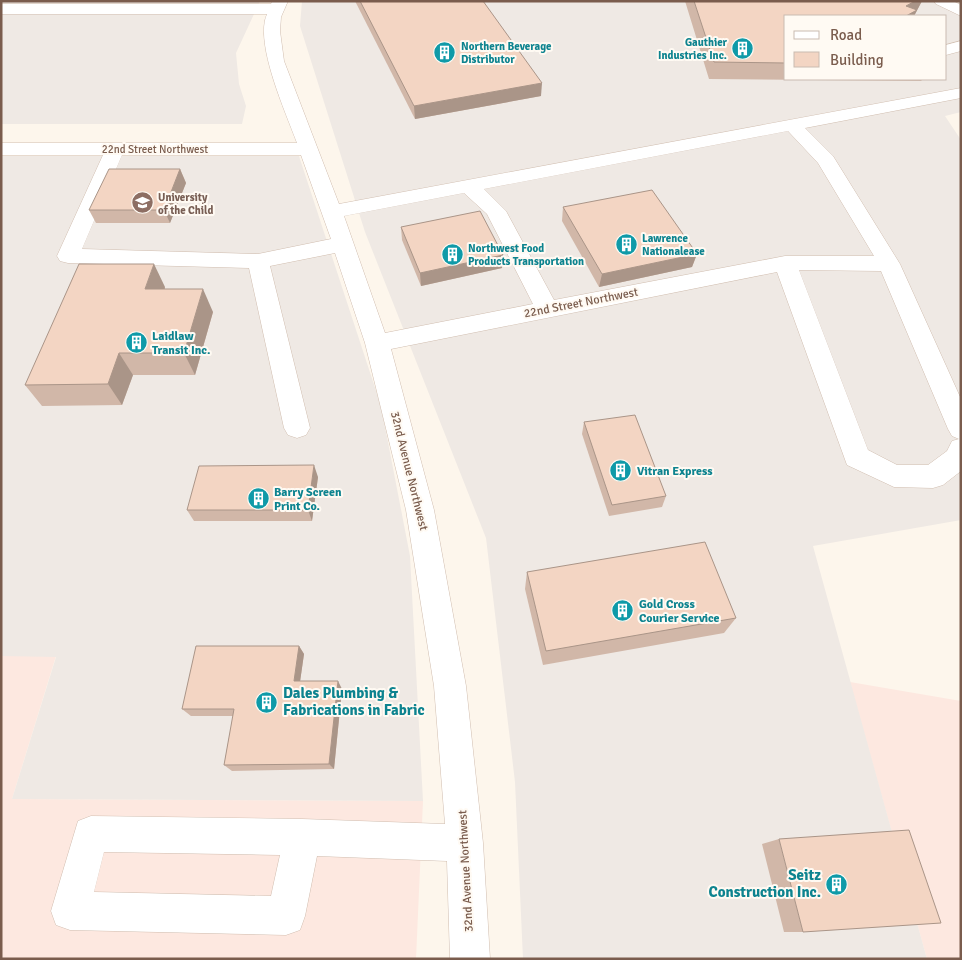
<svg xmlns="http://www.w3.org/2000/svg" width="962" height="960" viewBox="0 0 962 960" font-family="Signika,sans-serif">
<rect width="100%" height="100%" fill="#fdf6ec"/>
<g fill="#fde8e0">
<path d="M1 656H56L12 799 423 801 416 959H1Z"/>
<path d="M850 682 961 701V959H927Z"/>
</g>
<g fill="#efe9e4" fill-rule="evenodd">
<path d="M1 1H260L236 53 239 84 246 106 242 124H1Z"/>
<path d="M302 1H961V112L945 116 961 140V520L813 546 927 959H523L515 782 486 538 365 232 300 26ZM786 16H946V79H786Z"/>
<path d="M1 156H299L381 406 410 556 423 801 12 799 56 657 1 656Z"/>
</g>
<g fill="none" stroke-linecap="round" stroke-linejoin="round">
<defs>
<g id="minor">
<path d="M272 1H288L281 17 280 31 284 61 339 204 961 88V98L805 128 833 156 900 264 961 399V471L943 485 933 488 894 487 847 465 777 272 391 349 434 510 466 686 483 843 490 959H450L447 861 317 856 305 916 300 930 286 935 70 930 56 925 51 911 78 821 91 816 302 819 445 824 434 686 406 510 365 343 335 253 270 266 310 428 306 435 297 438 288 435 284 428 249 268 68 263 60 261 57 256 103 155H1V143H297C286 113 254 43 267 14H1V4H271ZM788 131 818 163 874 256H785L554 300 506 211 484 189ZM122 155H301L331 239 258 254 82 249ZM464 193 487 214 533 304 385 333 344 216ZM799 270 881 271 948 429 952 436 959 439 952 441 947 451 928 465H897L868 450ZM104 852 280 855 271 896 94 892Z"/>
<path d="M934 1H953L961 5V16L936 4Z"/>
<path d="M961 41V51L946 55V45Z"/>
</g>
</defs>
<use href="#minor" stroke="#d1beb0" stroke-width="1"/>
<use href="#minor" fill="#fff" fill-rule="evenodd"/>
</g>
<g fill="#d1b7a8">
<path d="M355 1H483L541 96 415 119Z"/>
<path d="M685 1H922L914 16H786V79H923L921 81 709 79Z"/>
<path d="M180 169 186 183 170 223H96L89 210Z"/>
<path d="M563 207 697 254 692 267 599 287 562 221Z"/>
<path d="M401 227 503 255 502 268 421 286 402 240Z"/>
<path d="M165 287V289L213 312 195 375H133L122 405 42 406 25 385Z"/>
<path d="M584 422 666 496 662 507 609 516 582 434Z"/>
<path d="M318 477 312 521H194L187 510Z"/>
<path d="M527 572 736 618 724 633 543 665 525 589Z"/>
<path d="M299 646 304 654 300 681 342 689 334 769 232 771 224 765 233 716H191L182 709Z"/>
<path d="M779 839 803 932H784L762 844Z"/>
</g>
<g fill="#aa9588">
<path d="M915 1H922L914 16H901L906 6Z"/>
<path d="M542 83 541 96 415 119 414 106Z"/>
<path d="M180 169 186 183 170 223 164 210Z"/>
<path d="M697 254 692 267 599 287 602 274Z"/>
<path d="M503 255 502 268 421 286 420 273Z"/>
<path d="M154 264 165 287 157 312 145 289Z"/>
<path d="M203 289 213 312 195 375 184 353Z"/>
<path d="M119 353 133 375 122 405 108 384Z"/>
<path d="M314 465 318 477 312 521 308 510Z"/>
<path d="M299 646 304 654 299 689 294 681Z"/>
<path d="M338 681 342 689 334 769 329 764Z"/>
</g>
<g fill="#f3d5c3" stroke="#aa9588">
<path d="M360 1H483L542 83 414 106Z"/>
<path d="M694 1H915L906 6 917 10 906 16H786V63L714 62Z"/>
<path d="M109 169H180L164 210H89Z"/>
<path d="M652 190 697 254 602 274 563 207Z"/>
<path d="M480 211 503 255 420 273 401 227Z"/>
<path d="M79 264H154L145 289H203L184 353H119L108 384 25 385Z"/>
<path d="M635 415 666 496 612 505 584 422Z"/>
<path d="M314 465 308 510H187L199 466Z"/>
<path d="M705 542 736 618 546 651 527 572Z"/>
<path d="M196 646H299L294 681H338L329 764 224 765 234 709H182Z"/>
<path d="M909 830 941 923 803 932 779 839Z"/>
</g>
<defs>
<symbol id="building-disc" viewBox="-11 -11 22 22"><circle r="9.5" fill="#0f9aa8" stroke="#fffaf3"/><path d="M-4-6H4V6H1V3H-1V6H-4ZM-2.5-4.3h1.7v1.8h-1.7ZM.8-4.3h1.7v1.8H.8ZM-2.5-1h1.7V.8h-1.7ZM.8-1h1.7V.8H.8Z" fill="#fff"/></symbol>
<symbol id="school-disc" viewBox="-11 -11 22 22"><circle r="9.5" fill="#8d6e63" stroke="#fffaf3"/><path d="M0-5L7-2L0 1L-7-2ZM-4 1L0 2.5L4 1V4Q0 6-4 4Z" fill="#fff"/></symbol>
</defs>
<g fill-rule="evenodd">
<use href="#building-disc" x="730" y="36" width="25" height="25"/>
<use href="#building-disc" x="432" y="40" width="25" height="25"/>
<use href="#school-disc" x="130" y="190" width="25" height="25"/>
<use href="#building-disc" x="614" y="232" width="25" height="25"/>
<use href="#building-disc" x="440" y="242" width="25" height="25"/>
<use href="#building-disc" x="124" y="330" width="25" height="25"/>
<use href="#building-disc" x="608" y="458" width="25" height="25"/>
<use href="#building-disc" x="246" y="486" width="25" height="25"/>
<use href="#building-disc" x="610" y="598" width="25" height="25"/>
<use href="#building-disc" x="254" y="690" width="25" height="25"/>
<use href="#building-disc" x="824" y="872" width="25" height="25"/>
</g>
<g text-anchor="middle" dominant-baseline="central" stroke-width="4" stroke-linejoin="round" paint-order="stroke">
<g font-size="11" font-weight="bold" fill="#0d838f" stroke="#fffaf3" text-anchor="start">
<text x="727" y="42" text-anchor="end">Gauthier<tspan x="727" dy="13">Industries Inc.</tspan></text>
<text x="461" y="46">Northern Beverage<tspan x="461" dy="13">Distributor</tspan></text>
<text x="642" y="238">Lawrence<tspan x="642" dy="13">Nationalease</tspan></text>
<text x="468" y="248">Northwest Food<tspan x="468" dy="13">Products Transportation</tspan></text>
</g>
<g font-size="11" fill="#7a5c4d" stroke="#fffaf3">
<text x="155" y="149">22nd Street Northwest</text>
</g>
<g font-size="11" font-weight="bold" fill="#785e54" stroke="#fffaf3" text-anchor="start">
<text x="158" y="197">University<tspan x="158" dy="13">of the Child</tspan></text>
</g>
<g font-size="12" fill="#7a5c4d" stroke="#fffaf3">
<text transform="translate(581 303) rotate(-11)">22nd Street Northwest</text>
<text transform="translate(409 471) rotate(76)">32nd Avenue Northwest</text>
<text transform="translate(466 871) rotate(-93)">32nd Avenue Northwest</text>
</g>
<g font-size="12" font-weight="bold" fill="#0d838f" stroke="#fffaf3" text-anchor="start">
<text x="152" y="336">Laidlaw<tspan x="152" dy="14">Transit Inc.</tspan></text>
<text x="637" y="471">Vitran Express</text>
<text x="274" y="492">Barry Screen<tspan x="274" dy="14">Print Co.</tspan></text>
<text x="639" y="604">Gold Cross<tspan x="639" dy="14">Courier Service</tspan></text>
</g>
<g font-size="15" font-weight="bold" fill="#0d838f" stroke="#fffaf3" text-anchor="start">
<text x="283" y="693">Dales Plumbing &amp;<tspan x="283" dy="17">Fabrications in Fabric</tspan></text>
<text x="821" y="875" text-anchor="end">Seitz<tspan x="821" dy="17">Construction Inc.</tspan></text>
</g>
</g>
<rect width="962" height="960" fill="none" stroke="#7a5c4d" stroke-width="5"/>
<rect x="784" y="15" width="162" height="65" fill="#fffaf3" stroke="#cabbb1"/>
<rect x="794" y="31" width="25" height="8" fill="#ffffff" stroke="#cabbb1"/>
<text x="830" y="40" font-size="15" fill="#7a5c4d">Road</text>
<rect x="794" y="52" width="25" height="15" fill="#f3d5c3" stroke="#cabbb1"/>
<text x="830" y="65" font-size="15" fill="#7a5c4d">Building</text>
</svg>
